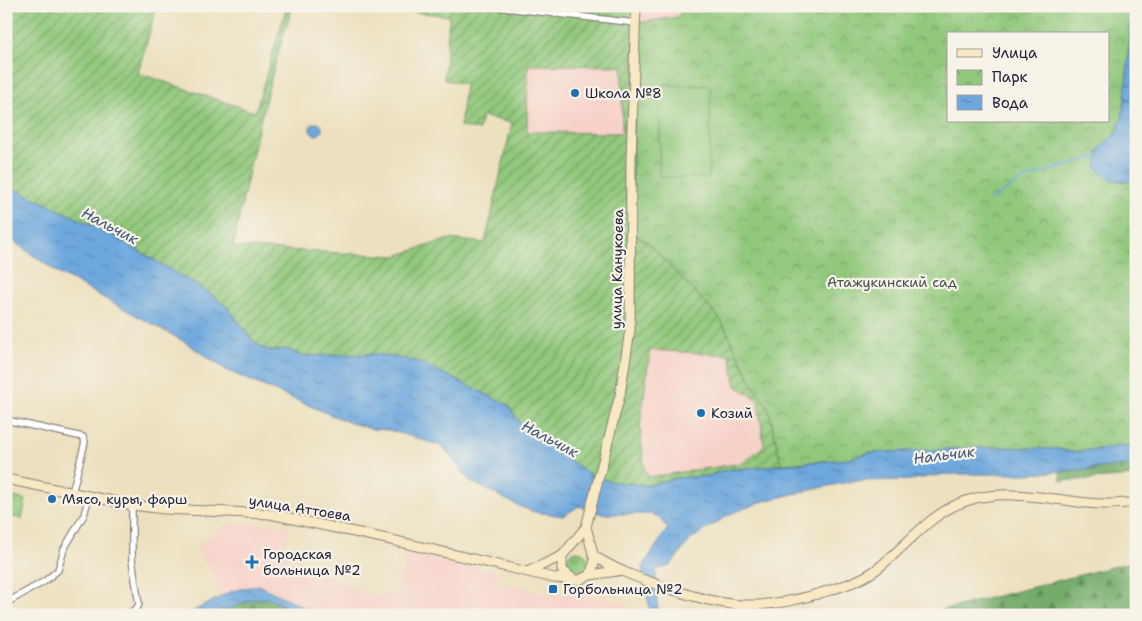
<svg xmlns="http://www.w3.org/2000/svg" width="1142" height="621" viewBox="0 0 1142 621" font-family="'Shantell Sans',sans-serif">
<defs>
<pattern id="grass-tufts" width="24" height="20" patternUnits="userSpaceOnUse" patternTransform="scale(1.25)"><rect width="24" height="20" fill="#91c87b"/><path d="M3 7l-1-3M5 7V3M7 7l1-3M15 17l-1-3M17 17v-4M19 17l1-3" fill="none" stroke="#76a266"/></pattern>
<pattern id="forest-firs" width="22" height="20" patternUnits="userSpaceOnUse" patternTransform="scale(1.25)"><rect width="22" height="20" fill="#74ac6b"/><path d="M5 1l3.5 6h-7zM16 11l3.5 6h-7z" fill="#5f8c59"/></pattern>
<pattern id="park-crowns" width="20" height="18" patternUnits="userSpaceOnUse" patternTransform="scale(1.25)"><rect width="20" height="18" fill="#91c87b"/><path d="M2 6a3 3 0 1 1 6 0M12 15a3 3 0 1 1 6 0" fill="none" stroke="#76a266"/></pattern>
<pattern id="garden-furrows" width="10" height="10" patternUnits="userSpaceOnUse" patternTransform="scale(1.25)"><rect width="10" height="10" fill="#91c87b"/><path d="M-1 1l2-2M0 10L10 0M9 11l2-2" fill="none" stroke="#76a266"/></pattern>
<pattern id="water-ripples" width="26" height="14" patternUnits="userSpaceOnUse" patternTransform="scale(1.25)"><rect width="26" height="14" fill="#6da7dd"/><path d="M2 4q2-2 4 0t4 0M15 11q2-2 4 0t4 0" fill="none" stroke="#5988b4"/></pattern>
</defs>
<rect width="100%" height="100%" fill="#f7f3e8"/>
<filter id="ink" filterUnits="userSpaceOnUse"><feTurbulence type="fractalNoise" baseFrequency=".02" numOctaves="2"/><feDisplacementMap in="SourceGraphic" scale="10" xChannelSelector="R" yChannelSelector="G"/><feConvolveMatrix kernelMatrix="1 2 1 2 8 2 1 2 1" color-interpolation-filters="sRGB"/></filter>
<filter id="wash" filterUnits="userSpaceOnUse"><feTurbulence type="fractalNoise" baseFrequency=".0096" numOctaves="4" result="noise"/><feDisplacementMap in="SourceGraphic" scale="20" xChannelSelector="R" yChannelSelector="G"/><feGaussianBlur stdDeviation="1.12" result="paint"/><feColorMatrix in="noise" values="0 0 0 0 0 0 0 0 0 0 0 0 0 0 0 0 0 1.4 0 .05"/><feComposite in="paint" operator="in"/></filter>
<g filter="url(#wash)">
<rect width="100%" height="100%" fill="#ece0be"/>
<g fill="#f7d1c8">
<path d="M636 6H684L678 17 636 23Z"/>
<path d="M528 65 623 66 622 133 527 132Z"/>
<path d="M650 350 730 355 736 386 758 400 764 446 743 463 649 477 645 471 640 427Z"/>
<path d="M230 523H259L290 527 280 553 353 588 374 596 397 592 407 552 498 572 496 583 513 587 515 584 545 595 578 593 625 603 624 615H320L265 587 251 586 218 598 216 580 196 546Z"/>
</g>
<circle fill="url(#grass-tufts)" stroke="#5a755b" cx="577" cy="562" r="11"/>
<g fill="url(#forest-firs)" stroke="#4b6753">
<path d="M1136 465V476L1061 481 1060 471Z"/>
<path d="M1127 563H1136V615H923Z"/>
<path d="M267 598 288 607 298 615H214L253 599Z"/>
</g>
<path fill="url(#park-crowns)" stroke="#5a755b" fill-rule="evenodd" d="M684 6H1136V445L1071 452 1059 449 997 447 868 453 849 459 781 464 768 407 754 387 721 320 651 246 631 231 636 23 678 17ZM948 34H1108V121H948Z"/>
<path fill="url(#garden-furrows)" stroke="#5a755b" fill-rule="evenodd" d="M6 6H157L138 73 255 112 287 6H293C266 85 250 165 233 247L395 256 449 239 485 243 512 123 482 116 479 130 460 127 465 84 444 80 449 16 395 10 396 6H636L631 231 651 246 721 320 754 387 768 407 781 464 749 470H725L709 476 677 478 649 485 612 482 589 474 554 449 536 433 522 426 508 405 451 378 375 354 304 356 286 349 272 351 264 349 253 341 228 308 211 294 107 232 6 185ZM528 65 622 66V133L527 132ZM650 350 730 355 736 386 758 400 764 446 743 463 649 477 645 471 640 427Z"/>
<g fill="#91c87b" stroke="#5a755b">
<path d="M661 85 711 86 709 178 659 177Z"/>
<path d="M6 495 26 500 22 519 6 515Z"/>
</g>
<g fill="url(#water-ripples)" stroke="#48648c">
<path d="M1129 6H1136V180C1119 184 1107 180 1096 167 1098 161 1097 154 1101 148 1107 139 1114 138 1120 127L1118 125 1122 118 1125 99 1131 100 1125 98 1130 36Z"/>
<circle cx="316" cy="129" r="6"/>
<path d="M6 185 107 232 211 294 228 308 253 341 264 349 272 351 286 349 304 356 375 354 417 361 508 405 522 426 536 433 554 449 589 474 612 482 649 485 677 478 709 476 725 470 849 459 868 453 997 447 1059 449 1071 452 1136 445V465L1028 474H945L910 480 853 481 823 487 764 501 730 514 691 539 670 566 656 570 658 615H651L642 570 645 563 668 528 658 517 651 514H602L579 506 563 516 535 512 521 507 470 481 442 446 389 430 371 429 348 422 228 371 185 342 58 273 6 236Z"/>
<path d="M258 585 320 615H298L288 607 267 598 253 599 214 615H186L232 591Z"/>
</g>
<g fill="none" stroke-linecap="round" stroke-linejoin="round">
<path stroke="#6da7dd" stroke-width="2" d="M990 201 1021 180 1098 156"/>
</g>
</g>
<g filter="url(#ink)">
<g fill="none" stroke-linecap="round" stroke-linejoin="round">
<defs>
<g id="street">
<path d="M490 6 636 23"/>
<path d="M6 420 83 437 85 442 72 493"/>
<path d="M6 603 45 581 58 570 64 549 84 515 89 496"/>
<path d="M126 615 137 608 139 604 132 560V505"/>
</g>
<g id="secondary">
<path d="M6 479 132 505 164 509 270 514 387 539 554 578 579 580 590 575 617 571"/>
<path d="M594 556C616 570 638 578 662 586 724 608 758 612 821 593 840 587 861 581 877 569 907 546 929 513 966 501 1005 488 1048 499 1087 503 1103 505 1120 504 1136 502"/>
<path d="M529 571 562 556"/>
<path d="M590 575 595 561 586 527 620 395 630 330 631 160 636 6"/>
<path d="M573 579 562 570V556L586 527"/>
</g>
</defs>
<use href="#street" stroke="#87817c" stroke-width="8"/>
<use href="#secondary" stroke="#87817c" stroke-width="11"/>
<use href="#street" stroke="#fff" stroke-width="5.5"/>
<use href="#secondary" stroke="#f8e8c3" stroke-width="9"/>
</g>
</g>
<g fill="#1f6fb2" stroke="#f7f3e8" stroke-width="2">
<circle cx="575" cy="93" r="5"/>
<circle cx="701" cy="413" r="5"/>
<circle cx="52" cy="499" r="5"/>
<path d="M249.5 554.5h5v5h5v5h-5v5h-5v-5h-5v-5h5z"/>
<rect x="548" y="584" width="10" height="10" rx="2.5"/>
</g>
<g text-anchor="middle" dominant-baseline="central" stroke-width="4.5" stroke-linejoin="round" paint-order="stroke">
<g font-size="14" fill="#22223b" stroke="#f7f3e8" text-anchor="start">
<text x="585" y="93">Школа №8</text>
<text x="711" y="413">Козий</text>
<text x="62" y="499">Мясо, куры, фарш</text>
<text x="263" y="554">Городская<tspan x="263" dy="16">больница №2</tspan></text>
<text x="563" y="589">Горбольница №2</text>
</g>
<g font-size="14" fill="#22223b" stroke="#f7f3e8">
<text transform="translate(617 269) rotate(-89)">улица Канукоева</text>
<text transform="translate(300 508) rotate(9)">улица Аттоева</text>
</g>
<g font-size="14" fill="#43544e" stroke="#f7f3e8">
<text x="892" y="282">Атажукинский сад</text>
</g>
<g font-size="15" font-style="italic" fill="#40577c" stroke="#f7f3e8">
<text transform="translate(110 226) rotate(28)">Нальчик</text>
<text transform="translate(550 439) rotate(28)">Нальчик</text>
<text transform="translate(944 455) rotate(-7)">Нальчик</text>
</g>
</g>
<rect width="1142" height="621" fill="none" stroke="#f7f3e8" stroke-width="25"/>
<rect x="947" y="32" width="162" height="90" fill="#f7f3e8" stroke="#a29fa3"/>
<rect x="957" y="49" width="25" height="8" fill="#f8e8c3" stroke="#a29fa3"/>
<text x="992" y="58" font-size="15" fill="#22223b">Улица</text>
<rect x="957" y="70" width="25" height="15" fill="url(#park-crowns)" stroke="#a29fa3"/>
<text x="992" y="82" font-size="15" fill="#22223b">Парк</text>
<rect x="957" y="95" width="25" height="15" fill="url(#water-ripples)" stroke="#a29fa3"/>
<text x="992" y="108" font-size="15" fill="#22223b">Вода</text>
</svg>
